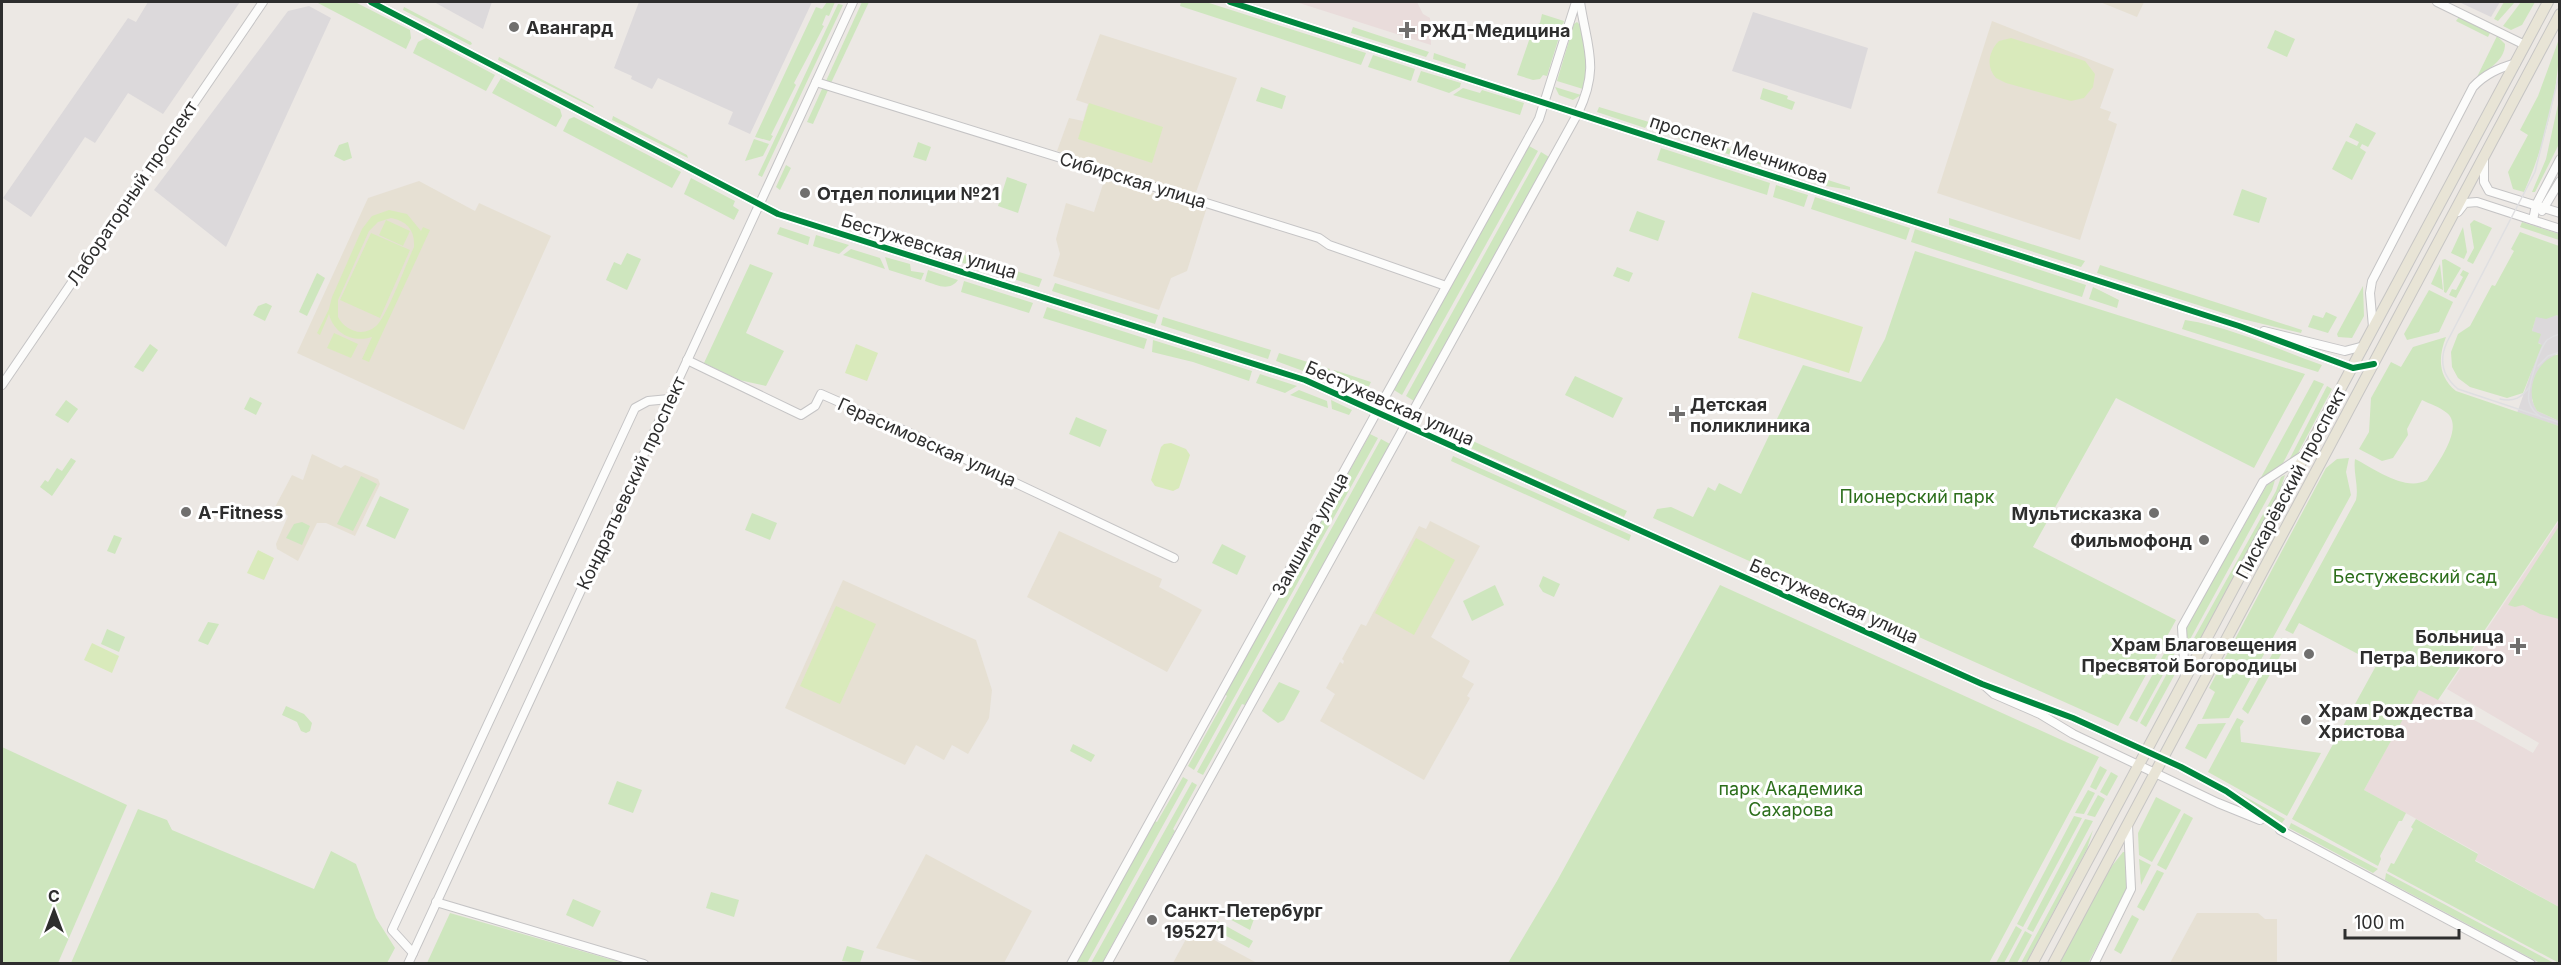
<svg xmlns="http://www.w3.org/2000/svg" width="2561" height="965" viewBox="0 0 2561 965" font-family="Inter,sans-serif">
<rect width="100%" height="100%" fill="#ece8e4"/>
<g fill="#dcd9db">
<path d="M148 2H240L163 114 128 93 95 143 85 137 31 217 3 198 128 18 136 22Z"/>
<path d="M434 2H492L483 29Z"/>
<path d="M639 2H812L750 134 728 124 733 112 658 78 652 89 631 79 632 76 614 68Z"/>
<path d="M2459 2H2500L2491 17Z"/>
<path d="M309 6 331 18 226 247 154 190 288 11Z"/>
<path d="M1753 12 1868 48 1851 109 1732 71Z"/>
<path d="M2557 315 2559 318V354H2556L2532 400 2537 411 2559 421V426L2517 413 2541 344 2538 343 2532 331 2536 316Z"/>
</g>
<g fill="#e6e0d3">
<path d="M2100 2H2144L2137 17Z"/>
<path d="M1992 21 2114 69 2100 108 2111 112 2108 120 2117 124 2080 240 1937 193Z"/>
<path d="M1100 34 1237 78 1195 195 1057 151 1069 118 1083 121 1088 104 1076 100Z"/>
<path d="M1105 178 1206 210 1187 271 1171 278 1159 310 1053 276 1060 254 1056 239 1066 203 1094 212Z"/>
<path d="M419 181 475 211 479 203 551 236 464 430 297 353 368 198Z"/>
<path d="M312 454 341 468 345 465 378 479 380 484 355 536 326 523H317L298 561 277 549 276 544 288 516 285 513 274 509 292 475 303 480Z"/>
<path d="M1430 521 1480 546 1431 637 1470 661 1462 677 1474 684 1467 696 1470 698 1424 780 1320 721 1335 694 1326 688 1340 662 1343 664 1344 661 1342 659 1361 624 1366 626 1419 526 1426 529Z"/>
<path d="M1059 531 1162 579 1159 587 1202 610 1167 672 1027 597Z"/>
<path d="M843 580 976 640 992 690 989 718 968 754 952 745 944 760 916 745 905 765 785 708Z"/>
<path d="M926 854 1032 911 1004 963H926L876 948Z"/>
<path d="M2197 913H2258L2265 919H2277V963H2170Z"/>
<path d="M1192 928 1257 963H1173Z"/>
</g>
<g fill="#e9dcdb">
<path d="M1296 2H1417L1423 14 1430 18 1431 45Z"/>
<path d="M2559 521V907L2475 860 2478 853 2364 790 2419 689 2533 753 2539 743 2447 689Z"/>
</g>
<g fill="#cee6be">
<path d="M316 2H355L410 30 411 38 406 49Z"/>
<path d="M827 2H835L829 16 826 15 822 25 824 26 794 83 796 85 771 135 773 136 770 141 755 137 816 7 822 9Z"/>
<path d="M862 2H869L831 83 826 81Z"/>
<path d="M1181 2H1206L1366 53 1361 65 1180 6Z"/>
<path d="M2504 2H2515L2498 21 2494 19Z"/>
<path d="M2521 2H2535L2522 25 2511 30 2503 26Z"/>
<path d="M838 4 843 5 762 177 758 175Z"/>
<path d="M404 7 471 42 472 44 470 45 403 10Z"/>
<path d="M1542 14 1564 21 1547 76 1543 75 1540 79 1533 80 1517 75 1534 26 1540 23Z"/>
<path d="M2459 17 2490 33 2488 37 2456 21Z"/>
<path d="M1577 22 1580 25C1586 51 1590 63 1583 89L1557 81 1574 24Z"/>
<path d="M1353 27 1429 52 1426 57 1351 33Z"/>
<path d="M2275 30 2295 39 2287 57 2267 48Z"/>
<path d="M2497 36 2505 44C2505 60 2489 69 2477 77Z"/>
<path d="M426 38 495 75 486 91 413 53 418 42Z"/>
<path d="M2559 39C2560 88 2544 147 2524 192L2513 189 2508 172 2528 135 2520 130 2538 96Z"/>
<path d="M1434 53 1466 64 1465 69 1433 59Z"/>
<path d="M1373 55 1415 69 1411 81 1368 67Z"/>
<path d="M499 57 593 106 594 108 498 60Z"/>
<path d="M1421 71 1461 83 1460 87 1449 93 1417 82Z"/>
<path d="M501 78 560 109 562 116 556 127 492 93Z"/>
<path d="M1261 87 1286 96 1282 109 1256 101Z"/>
<path d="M1555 87 1581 95 1573 100 1559 95Z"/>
<path d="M829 88 813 124 807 122 822 89Z"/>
<path d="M1463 88 1480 93 1482 90 1524 103 1520 115 1453 95Z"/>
<path d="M1763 88 1788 96 1787 99 1795 102 1792 110 1760 99Z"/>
<path d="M2559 100V144L2535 192H2532L2546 159Z"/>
<path d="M1599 107 1649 122 1645 128 1597 112Z"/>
<path d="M613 116 687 155 688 158 612 120Z"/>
<path d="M574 117 681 172 672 188 563 131 569 119Z"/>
<path d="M2356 123 2376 133 2368 147 2362 144 2360 148 2366 152 2352 180 2332 169 2346 141 2357 146 2359 142 2349 137Z"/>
<path d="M1655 124 1688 135 1684 140 1654 130Z"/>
<path d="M1695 138 1850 187V190L1826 186 1694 143Z"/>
<path d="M754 139 769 144 763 156 745 161Z"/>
<path d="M348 142 352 158 344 161 334 156 339 145Z"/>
<path d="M918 142 931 147 926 161 913 157Z"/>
<path d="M1529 146 1538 151 1402 395 1394 390Z"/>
<path d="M1661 148 1770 183 1767 195 1657 160Z"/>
<path d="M1541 152 1549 157 1414 401 1406 396Z"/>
<path d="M786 165 791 168 780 190 776 187Z"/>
<path d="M1007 177 1027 184 1018 213 998 206Z"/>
<path d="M691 178 735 201 733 206 739 210 734 220 684 194Z"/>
<path d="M1776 185 1808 195 1804 207 1773 197Z"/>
<path d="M2242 189 2267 198 2259 223 2233 215Z"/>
<path d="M1815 197 1910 228 1906 240 1811 209Z"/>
<path d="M1637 211 1665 221 1658 241 1629 231Z"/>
<path d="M1949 218 2085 261 2081 267 1949 225Z"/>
<path d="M2474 220 2492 228 2473 264 2467 261 2474 248 2470 224Z"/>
<path d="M2522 222 2559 234V240L2520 227Z"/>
<path d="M780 227 810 237 808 245 777 234Z"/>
<path d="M2463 227 2467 252 2464 259 2451 253Z"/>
<path d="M1915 229 2086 285 2082 297 1911 242Z"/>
<path d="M2520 232 2559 246V318L2557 315 2546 319 2536 317 2532 331 2541 334 2538 343 2542 345 2523 393 2507 398 2470 387 2458 378 2452 367 2451 352 2458 334 2470 326 2492 285 2495 286 2514 251 2511 249Z"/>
<path d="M816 235 849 245 839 254 813 246Z"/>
<path d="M912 239 928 243 925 252 899 243 900 241Z"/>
<path d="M933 245 1042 279 1039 287 931 253Z"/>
<path d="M851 249 880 258 885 269 843 255Z"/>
<path d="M1915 251 2305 374 2254 468 2116 398 2033 547 2176 620 2118 726 1653 518 1657 509 1671 507 1693 517 1708 487 1715 491 1719 483 1741 494 1803 365 1861 382 1885 339Z"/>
<path d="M627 253 641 259 627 290 606 280 614 262 621 265Z"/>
<path d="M885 257 910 264 911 271 924 273 921 280 889 270Z"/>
<path d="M2445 259 2461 268 2446 293 2444 292 2442 260Z"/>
<path d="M750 264 773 273 746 333 784 351 766 386 739 380 704 363Z"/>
<path d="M2440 264 2443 290 2431 284Z"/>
<path d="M2100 265 2302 330 2301 333 2242 319 2097 273Z"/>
<path d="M1617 267 1633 273 1629 282 1613 276Z"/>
<path d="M928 270 958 280C949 292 937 285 925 281Z"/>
<path d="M2463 270 2469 273 2456 298 2449 295 2452 289 2456 290 2463 277 2460 275Z"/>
<path d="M317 273 325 278 307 316 299 312Z"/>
<path d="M964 281 1033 303 1029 313 961 292Z"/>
<path d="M1055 283 1158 315 1155 324 1052 291Z"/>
<path d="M2363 286 2364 316 2352 338 2338 337 2337 334Z"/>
<path d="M2093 287 2119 300 2117 308 2089 299Z"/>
<path d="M2429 290 2453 302 2439 332 2407 340 2404 334Z"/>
<path d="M266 303 272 306 265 321 253 315 258 306Z"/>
<path d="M1047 307 1147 339 1144 349 1043 318Z"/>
<path d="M2326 312 2337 317 2328 333 2308 327 2313 315 2323 318Z"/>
<path d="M1163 317 1271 350 1268 359 1161 325Z"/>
<path d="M2185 320C2232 327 2276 349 2322 365L2318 372 2182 329Z"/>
<path d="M2446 337C2438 357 2438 377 2456 391L2559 426V519L2438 700 2419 690 2364 790 2406 813 2402 821H2399L2380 856 2381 859 2378 866 2292 819 2377 664 2299 623 2293 634 2285 630 2356 500C2359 486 2353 473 2355 459 2375 469 2405 492 2427 480 2436 465 2465 428 2447 413 2440 407 2430 404 2422 400L2407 429 2408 435 2393 458 2382 461 2359 449 2369 432 2371 398 2391 362 2401 367 2413 347Z"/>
<path d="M1153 340 1252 371 1249 381 1193 362 1152 352Z"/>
<path d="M150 344 158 350 143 372 134 367Z"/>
<path d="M1279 353 1330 369 1325 379 1276 361Z"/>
<path d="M2559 354H2560L2559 421 2537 411C2524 391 2536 360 2559 354Z"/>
<path d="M1334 370 1371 382 1366 392 1348 385 1350 381 1333 373Z"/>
<path d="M1260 374 1297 386 1285 393 1256 383Z"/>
<path d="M1575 376 1623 398 1613 418 1565 395Z"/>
<path d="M2314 380 2324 384 2281 467 2259 481Z"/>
<path d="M2327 386 2332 389 2298 453 2287 464Z"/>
<path d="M1299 390 1327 401 1328 408 1290 395Z"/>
<path d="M250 397 262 403 256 415 244 409Z"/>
<path d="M66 400 78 409 68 423 55 415Z"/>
<path d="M1331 400 1352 410 1349 415 1332 409Z"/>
<path d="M1076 417 1107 430 1100 447 1069 434Z"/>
<path d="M1453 432 1627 511 1624 517 1453 440Z"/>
<path d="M1370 434 1378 438 1194 770 1188 766 1227 696 1225 694Z"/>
<path d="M1381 439 1390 444 1245 705 1242 704 1203 775 1197 772Z"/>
<path d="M1453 456 1631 535 1629 541 1451 461Z"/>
<path d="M71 458 76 461 52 496 40 487 45 480 48 482 57 468 62 471Z"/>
<path d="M2349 458 2346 472 2351 495 2229 718 2202 719 2215 692 2209 688 2326 468 2337 459Z"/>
<path d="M2285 475 2279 494 2201 639 2189 654 2188 649 2276 491 2281 477Z"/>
<path d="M361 476 377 484 353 531 337 524Z"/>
<path d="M2275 480 2272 490 2188 643 2186 627 2267 485Z"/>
<path d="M380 496 409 509 395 539 366 526Z"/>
<path d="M752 513 777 523 770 540 745 530Z"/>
<path d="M302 522 310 526 302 545 286 538 294 524Z"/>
<path d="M2559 526V619L2540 614 2523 605 2515 607 2508 605Z"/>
<path d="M114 535 122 538 115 554 107 551Z"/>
<path d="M1222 544 1246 556 1237 575 1212 563Z"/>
<path d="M1543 576 1560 584 1554 597 1543 592 1539 586Z"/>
<path d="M1495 585 1504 605 1472 621 1463 601Z"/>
<path d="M1720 585 2099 757 1989 963H1508L1557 881Z"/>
<path d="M208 622 219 624 208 645 198 641Z"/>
<path d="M107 629 125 637 119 652 101 644Z"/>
<path d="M2173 637H2175L2176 651 2137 722 2129 718Z"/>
<path d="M2281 638 2289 640 2248 714 2242 709Z"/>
<path d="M2176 657 2175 674 2146 727 2140 723Z"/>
<path d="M1279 682 1300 691 1284 720 1278 723 1262 711Z"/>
<path d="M286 706 304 714 312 723 310 731 306 733 301 731 297 722 282 715Z"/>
<path d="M2237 718 2244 721 2240 727 2241 742 2321 753 2287 816 2208 772Z"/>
<path d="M2226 723 2206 759 2185 748 2198 724Z"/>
<path d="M1073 744 1095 755 1091 762 1070 751Z"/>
<path d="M2 747 127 805 58 963H2Z"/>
<path d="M2100 766 2107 770 2096 790 2090 787Z"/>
<path d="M2111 772 2118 776 2107 796 2100 792Z"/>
<path d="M1183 777 1188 780 1087 963 1076 964 1155 821 1157 822Z"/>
<path d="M617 781 642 790 633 813 608 804Z"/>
<path d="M1192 782 1197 785 1173 829 1175 831 1102 963H1091Z"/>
<path d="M2088 790 2095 793 2084 814 2075 813Z"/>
<path d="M2235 791 2285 819 2281 824 2262 814Z"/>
<path d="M2098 795 2105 799 2095 817 2087 815Z"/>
<path d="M2156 797 2181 810 2152 862 2139 855 2138 833Z"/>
<path d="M138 809 167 820 172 830 314 889 331 851 356 864 376 918 395 948 387 963H71Z"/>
<path d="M2184 813 2193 818 2166 870 2157 865Z"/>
<path d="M2074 816 2082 818 2023 927 2017 924Z"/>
<path d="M2085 819 2093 821 2033 932 2027 929Z"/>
<path d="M2416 819 2478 854 2475 861 2559 907V963L2387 871 2391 863 2394 864 2413 829 2411 827Z"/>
<path d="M2291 823 2378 869 2373 873 2289 828Z"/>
<path d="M2093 830 2087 849 2026 963H2021Z"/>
<path d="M2123 852H2125L2128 883 2126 893 2088 963 2059 964 2108 871Z"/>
<path d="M2139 859 2151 865 2141 885Z"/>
<path d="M2157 870 2164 873 2144 911 2137 907Z"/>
<path d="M2386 873 2554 963H2540L2385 880Z"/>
<path d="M711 892 739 900 734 917 706 908Z"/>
<path d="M573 899 601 911 593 927 566 915Z"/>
<path d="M1228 905 1254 919 1250 930 1222 915Z"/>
<path d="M450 913 623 963H427Z"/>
<path d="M2132 915 2139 919 2121 954 2114 950Z"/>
<path d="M1217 921 1253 941 1249 948 1213 929Z"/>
<path d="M2016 926 2022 930 2004 963H1996Z"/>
<path d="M2025 931 2032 935 2017 963H2008Z"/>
<path d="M847 946 864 951 860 963 842 961Z"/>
</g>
<g fill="#d9eabb" fill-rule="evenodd">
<path d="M2011 38 2085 61 2095 74 2093 87 2084 98 2071 101 2006 83 1996 78C1986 67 1988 52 1999 41Z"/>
<path d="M1089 103 1163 127 1152 163 1078 139Z"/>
<path d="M389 210 407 214 421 231 423 227 430 230 369 362 362 359 372 337C353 343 334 334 329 314L320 335 317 333 329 309 332 297 362 229 372 216ZM391 218C407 221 415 230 414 247 406 264 389 311 378 324 365 338 346 332 338 317V300L369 231 378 222Z"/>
<path d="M386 220 410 231 403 246 379 235Z"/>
<path d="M371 233 410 250 380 318 340 300Z"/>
<path d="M1752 292 1863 327 1849 373 1738 338Z"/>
<path d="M334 333 358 344 351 358 327 348Z"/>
<path d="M856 344 878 353 867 381 845 373Z"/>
<path d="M1171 443 1186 449 1190 455 1179 488 1173 491 1155 486 1151 480 1161 447 1164 444Z"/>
<path d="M1416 538 1455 560 1414 635 1375 613Z"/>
<path d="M258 550 274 558 264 580 247 573Z"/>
<path d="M836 606 876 624 840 704 800 686Z"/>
<path d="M92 643 119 656 112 673 84 660Z"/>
</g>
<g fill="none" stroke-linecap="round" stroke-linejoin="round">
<defs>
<g id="minor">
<path d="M371 2 778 214 1305 380 1982 684 2073 718 2181 767 2226 791 2283 830"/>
<path d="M1230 2 2239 326 2353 368 2374 364"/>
<path d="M2437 2 2525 45"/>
<path d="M816 82 1319 238 1329 245 1446 286"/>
<path d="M2484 159V182L2489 191 2560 213"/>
<path d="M2542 211 2560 181"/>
<path d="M2458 212 2465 203 2477 202 2560 229"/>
<path d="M2533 220 2536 205 2560 159"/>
<path d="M2373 327 2370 293 2372 281 2473 87C2485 74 2499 68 2516 63"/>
<path d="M2264 331 2345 351 2364 346"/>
<path d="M687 360 801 415 815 406 821 394 912 434 1174 558"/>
<path d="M2 385 263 2"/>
<path d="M2185 678 2182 627 2263 482 2304 455"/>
<path d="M1984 685 1994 694 2040 714 2073 734 2218 803 2260 820"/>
<path d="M2280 830 2531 964"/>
<path d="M436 902 644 964"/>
<path d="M413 953 392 930 635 408 648 401 669 399"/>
<path d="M408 964 853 2"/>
<path d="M1071 964 1539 119 1576 2"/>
<path d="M1107 964 1578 113C1600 67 1587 48 1580 2"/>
<path d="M2094 964 2131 889 2128 825"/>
</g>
<g id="major">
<path d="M2032 964 2548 2"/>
<path d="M2053 964 2560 14"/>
</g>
</defs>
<use href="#minor" stroke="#c5c4c5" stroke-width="10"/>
<use href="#major" stroke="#c6c5c4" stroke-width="12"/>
<use href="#minor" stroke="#fcfcfb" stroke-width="8"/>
<use href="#major" stroke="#e8e4d6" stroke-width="10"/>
<g stroke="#dfdfe1" stroke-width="1.5">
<path d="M2560 71 2535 172 2447 342C2439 360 2442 376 2458 389L2560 423"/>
<path d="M2538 366 2548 356 2560 352"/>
<path d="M2500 399C2514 402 2522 398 2530 386"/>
<path d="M2541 417C2535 413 2531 409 2529 402 2526 391 2539 349 2547 340 2551 337 2555 335 2560 334"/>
</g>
<defs>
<g id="cycleway">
<path d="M371 2 778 214 1305 380 1982 684 2073 718 2181 767 2226 791 2283 830"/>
<path d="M1230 2 2239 326 2353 368 2374 364"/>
</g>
</defs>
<use href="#cycleway" stroke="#fff" stroke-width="10"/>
<use href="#cycleway" stroke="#00873e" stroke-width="6"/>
</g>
<g fill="#706f6e" stroke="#fff" stroke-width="2">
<circle cx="514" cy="27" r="6"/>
<path d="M1404 21h6v6h6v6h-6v6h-6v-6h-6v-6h6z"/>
<circle cx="805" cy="193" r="6"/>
<path d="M1674 405h6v6h6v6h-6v6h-6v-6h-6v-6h6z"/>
<circle cx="186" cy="512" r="6"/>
<circle cx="2154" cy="513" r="6"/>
<circle cx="2204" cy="540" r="6"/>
<path d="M2515 637h6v6h6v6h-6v6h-6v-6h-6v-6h6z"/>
<circle cx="2309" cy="654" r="6"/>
<circle cx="2306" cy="720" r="6"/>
<circle cx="1152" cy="920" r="6"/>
</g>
<g text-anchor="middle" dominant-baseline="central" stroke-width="6" stroke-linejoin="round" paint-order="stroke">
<g font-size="18" font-weight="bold" fill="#2e2e2e" stroke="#fff" text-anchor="start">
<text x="526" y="27">Авангард</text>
<text x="1420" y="30">РЖД-Медицина</text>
<text x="817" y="193">Отдел полиции №21</text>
<text x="1690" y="404">Детская<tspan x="1690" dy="21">поликлиника</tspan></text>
<text x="198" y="512">A-Fitness</text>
<text x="2142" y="513" text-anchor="end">Мультисказка</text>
<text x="2192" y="540" text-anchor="end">Фильмофонд</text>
<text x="2504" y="636" text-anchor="end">Больница<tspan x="2504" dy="21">Петра Великого</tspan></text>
<text x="2297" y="644" text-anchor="end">Храм Благовещения<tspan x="2297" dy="21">Пресвятой Богородицы</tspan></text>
<text x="2318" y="710">Храм Рождества<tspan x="2318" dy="21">Христова</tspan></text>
<text x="1164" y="910">Санкт-Петербург<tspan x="1164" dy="21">195271</tspan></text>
</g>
<g font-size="18" fill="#2e2e2e" stroke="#fff">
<text transform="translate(1739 149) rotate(18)">проспект Мечникова</text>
<text transform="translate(1133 180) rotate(17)">Сибирская улица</text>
<text transform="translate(132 193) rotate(-56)">Лабораторный проспект</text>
<text transform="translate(929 246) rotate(17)">Бестужевская улица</text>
<text transform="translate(1390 403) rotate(24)">Бестужевская улица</text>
<text transform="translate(927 442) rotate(24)">Герасимовская улица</text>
<text transform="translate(631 483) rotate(-65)">Кондратьевский проспект</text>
<text transform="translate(2291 483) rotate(-62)">Пискарёвский проспект</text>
<text transform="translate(1310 534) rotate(-61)">Замшина улица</text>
<text transform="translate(1834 601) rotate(24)">Бестужевская улица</text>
</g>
<g font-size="18" fill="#2c6e1b" stroke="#fff">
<text x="1917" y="496">Пионерский парк</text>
<text x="2415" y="576">Бестужевский сад</text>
<text x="1791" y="788">парк Академика<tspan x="1791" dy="21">Сахарова</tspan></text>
</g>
</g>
<rect width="2561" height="965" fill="none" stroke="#2e2e2e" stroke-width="6"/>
<g transform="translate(54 911)" stroke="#ffffff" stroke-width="4.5" paint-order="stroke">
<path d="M0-4.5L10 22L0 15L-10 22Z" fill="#2e2e2e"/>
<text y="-9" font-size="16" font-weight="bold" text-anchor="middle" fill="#2e2e2e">С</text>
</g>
<path d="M2345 929v9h114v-9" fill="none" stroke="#2e2e2e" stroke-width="3"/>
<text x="2354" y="929" font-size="18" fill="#2e2e2e" stroke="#ffffff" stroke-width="4.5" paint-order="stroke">100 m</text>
</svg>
